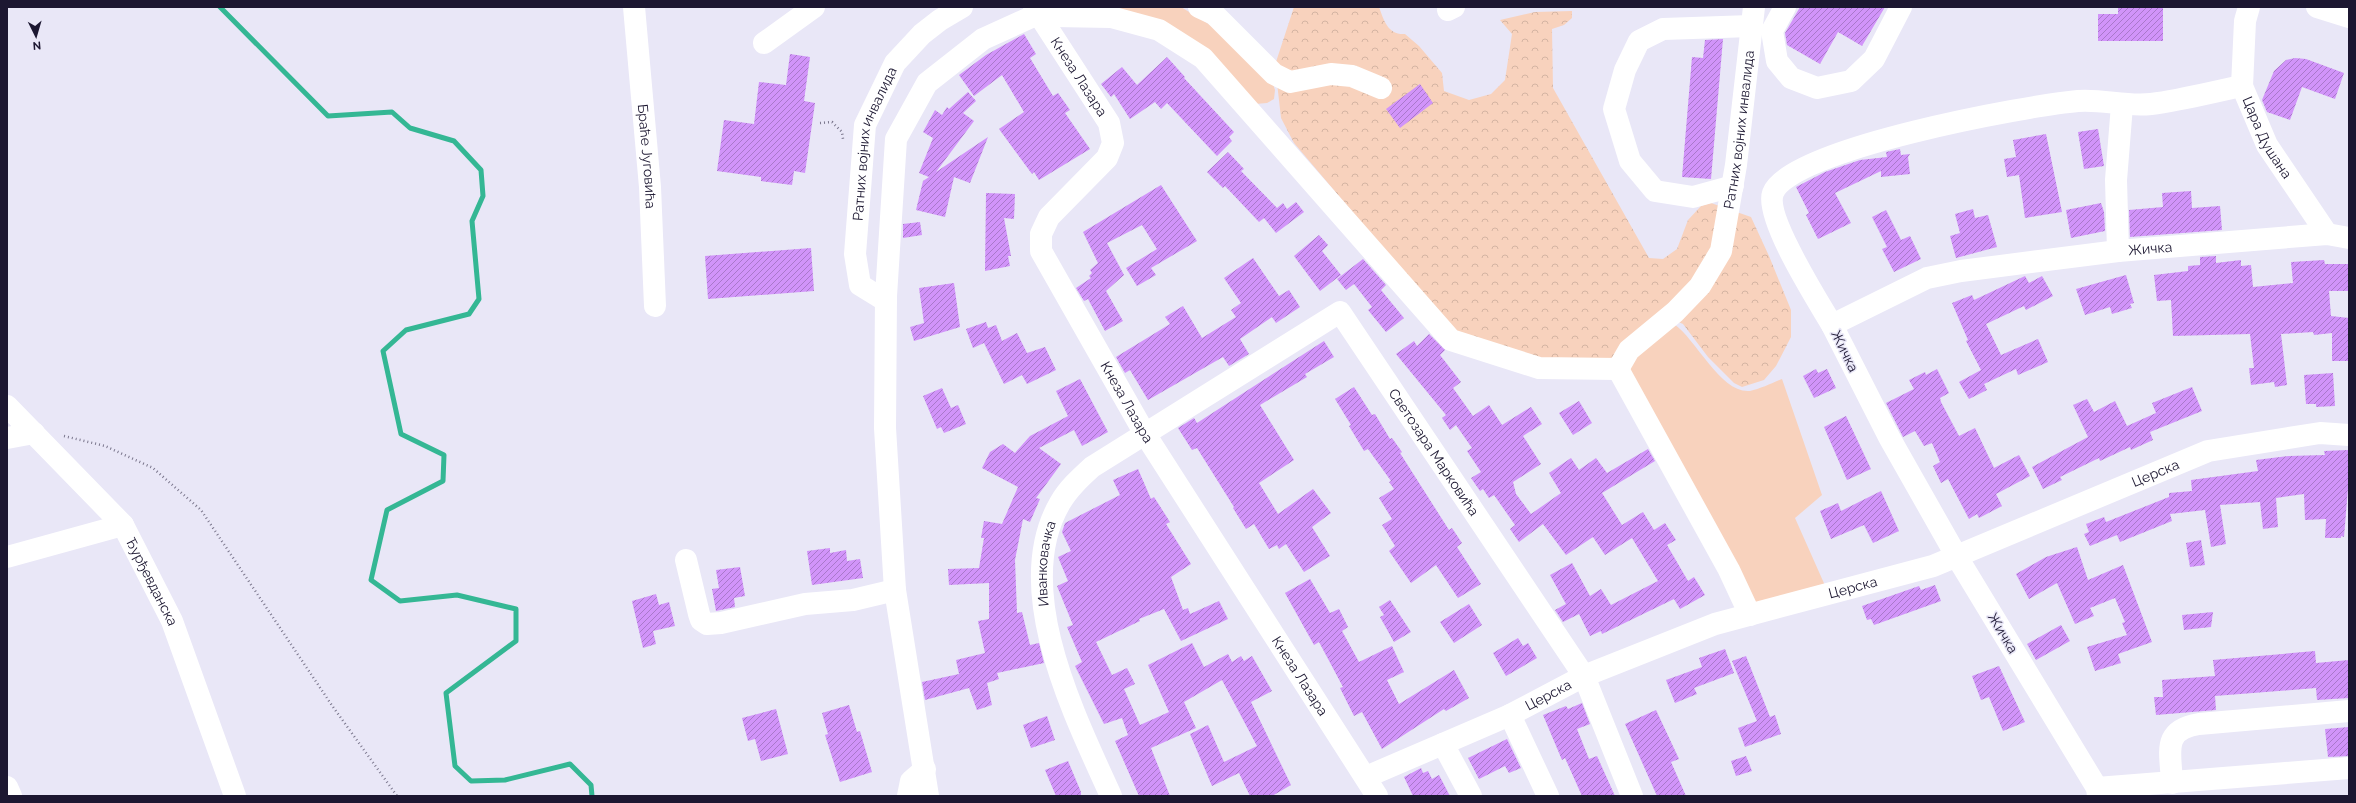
<svg xmlns="http://www.w3.org/2000/svg" width="2356" height="803" viewBox="0 0 2356 803" font-family="Raleway,sans-serif">
<defs>
<pattern id="forest-crowns" width="20" height="18" patternUnits="userSpaceOnUse"><rect width="20" height="18" fill="#f8d2bd"/><path d="M2 6a3 3 0 1 1 6 0M12 15a3 3 0 1 1 6 0" fill="none" stroke="#d4b4a3"/></pattern>
<pattern id="building-hatch" width="6" height="6" patternUnits="userSpaceOnUse"><rect width="6" height="6" fill="#d194f9"/><path d="M-1 1l2-2M0 6l6-6M5 7l2-2" fill="none" stroke="#a978ca"/></pattern>
</defs>
<rect width="100%" height="100%" fill="#e9e7f7"/>
<g fill="#f8d2bd">
<path d="M1048 7H1181L1215 28 1271 78 1275 90 1274 99 1267 103 1255 104 1206 55Z"/>
<path d="M1674 324C1696 339 1721 394 1750 391 1760 389 1772 383 1782 379L1822 495 1795 518 1827 590 1758 604 1750 598 1632 383 1628 357Z"/>
</g>
<path fill="url(#forest-crowns)" d="M1294 7H1379C1384 21 1388 35 1405 34L1419 46 1442 73 1444 91 1469 100 1491 94 1505 80 1512 34 1500 20 1535 12 1572 11V18L1564 25 1552 29 1553 88 1649 258 1663 259 1677 249 1688 220 1701 206 1711 203 1751 217 1769 256 1791 310V337L1776 366 1764 380 1742 387 1734 383 1708 357 1683 324 1660 314 1609 364 1549 361 1454 332 1294 143 1281 118 1275 65Z"/>
<g fill="none" stroke-linecap="round" stroke-linejoin="round">
<path stroke="#34b794" stroke-width="5" d="M220 7 328 116 392 112 410 128 454 141 481 170 483 196 472 221 479 299 469 314 406 330 383 351 401 434 444 455 443 481 387 510 371 580 400 601 457 595 516 609V641L446 693 455 766 471 781 505 780 570 764 591 785 592 796"/>
</g>
<g fill="url(#building-hatch)">
<path d="M1800 7H1885L1862 46 1838 32 1820 64 1787 45 1785 33Z"/>
<path d="M2118 7H2163V41H2098V14H2118Z"/>
<path d="M1024 34 1036 54 1030 58 1053 96 1058 93 1070 110 1065 113 1090 149 1039 180 1034 172 1032 174 999 129 1024 112 1002 75 974 96 959 75 986 55Z"/>
<path d="M1723 39 1711 179 1682 177 1692 57 1703 58 1705 40Z"/>
<path d="M790 54 810 57 804 101 815 103 805 173 794 171 792 185 761 181V177L717 171 724 120 754 124 759 82 786 85Z"/>
<path d="M1167 57 1185 77 1184 78 1234 132 1229 137 1232 141 1217 156 1167 103 1161 109 1155 102 1130 119 1114 94 1111 97 1101 84 1122 67 1137 85Z"/>
<path d="M2295 58 2306 59 2344 73 2335 99 2302 87 2290 120 2267 112 2262 100 2274 71 2286 60Z"/>
<path d="M1420 84 1433 103 1400 128 1386 109Z"/>
<path d="M968 92 976 101 963 113 974 121 936 172 988 137 970 183 954 177 945 217 916 210 923 181 929 177 919 173 933 138 923 132 935 110 942 115 947 107 949 109Z"/>
<path d="M2098 129 2104 166 2084 169 2078 132Z"/>
<path d="M2046 134 2062 212 2025 218 2019 175 2007 177 2004 159 2016 157 2013 140Z"/>
<path d="M1900 149 1901 155 1910 154 1908 157 1910 174 1881 177V171L1835 193 1851 223 1818 239 1806 215 1809 213 1796 187 1825 172 1860 160 1887 157 1886 152Z"/>
<path d="M1228 152 1244 169 1241 171 1277 208 1283 203 1287 209 1296 202 1304 212 1276 233 1264 218 1259 222 1225 186 1223 188 1207 172Z"/>
<path d="M1161 185 1197 241 1151 268 1156 275 1137 286 1126 268 1157 249 1142 225 1107 243 1124 275 1106 291 1123 321 1105 331 1088 299 1084 301 1076 288 1091 278 1089 276 1092 273 1090 270 1098 263 1083 232Z"/>
<path d="M2191 191 2192 208 2220 206 2222 230 2130 237 2129 210 2163 207 2162 193Z"/>
<path d="M986 193 1015 194 1014 219 1004 218 1011 256H1008L1010 266 985 271Z"/>
<path d="M2101 203 2104 212 2105 231 2071 238 2066 210Z"/>
<path d="M1973 209 1975 218 1988 215 1997 247 1956 258 1950 236 1960 233 1955 214Z"/>
<path d="M1886 210 1901 240 1910 236 1921 259 1894 272 1882 249 1887 247 1872 217Z"/>
<path d="M920 222 922 235 903 238V224Z"/>
<path d="M1319 235 1328 245 1322 251 1341 275 1320 291 1294 256Z"/>
<path d="M811 248 814 291 708 299 705 256Z"/>
<path d="M2216 256V263L2241 260V266L2251 265 2253 287 2293 283 2291 262 2324 260 2325 264H2349V291H2329L2331 316 2349 318V361H2332V333L2314 335 2313 332 2281 334 2287 385 2275 387 2274 382 2251 385 2249 368H2254L2250 334 2173 336 2171 300 2157 301 2154 275 2188 271V266L2200 265V257Z"/>
<path d="M1253 258 1279 296 1289 290 1300 307 1276 323 1272 317 1240 339 1249 354 1229 366 1223 357 1148 400 1130 370 1125 373 1116 357 1170 324 1165 317 1183 306 1202 338 1236 317 1231 310 1241 303 1224 278Z"/>
<path d="M1363 259 1386 285 1381 290 1404 318 1386 332 1368 310 1372 307 1354 284 1346 290 1337 279Z"/>
<path d="M2126 275 2134 303 2130 304 2132 308 2112 314 2110 307 2085 315 2076 289Z"/>
<path d="M2025 276 2029 283 2042 276 2053 296 2026 310 2024 306 1986 324 2001 355 2038 339 2048 362 2018 375 2016 369 1984 384 1987 390 1969 399 1959 382 1981 370 1966 341 1968 340 1952 303 1972 295 1974 300Z"/>
<path d="M954 283 960 327 914 341 910 327 924 323 919 288Z"/>
<path d="M986 322 988 328 996 325 1002 341 1017 333 1027 353 1045 347 1056 370 1027 384 1022 375 1004 384 984 343 973 348 966 329Z"/>
<path d="M1429 334 1445 350 1440 355 1461 382 1453 388 1473 416 1489 405 1502 425 1531 407 1542 424 1523 436 1541 464 1513 482 1516 494 1531 514 1561 493 1549 473 1571 458 1579 470 1596 458 1607 473 1648 449 1655 461 1602 493 1622 525 1643 512 1654 530 1665 523 1676 540 1667 545 1688 581 1694 577 1705 595 1680 609 1674 599 1602 634 1601 631 1590 636 1579 614 1563 622 1555 610 1566 604 1550 575 1572 563 1590 596 1601 589 1611 605 1658 581 1632 538 1605 555 1593 537 1566 555 1543 524 1519 542 1510 529 1515 525 1494 495 1489 498 1483 489 1480 491 1471 478 1481 472 1467 451 1472 448 1456 425 1450 430 1442 418 1446 415 1396 354 1414 341 1417 346Z"/>
<path d="M1324 341 1334 357 1305 374 1307 377 1260 405 1294 460 1259 483 1278 514 1313 489 1331 513 1312 527 1330 556 1304 572 1286 544 1279 549 1277 545 1269 549 1254 524 1246 529 1233 508 1234 507 1197 448 1192 450 1178 428 1194 418 1197 423Z"/>
<path d="M1816 369 1818 373 1827 369 1836 388 1814 398 1803 376Z"/>
<path d="M1937 369 1949 393 1940 398 1941 402 1959 436 1975 428 1994 468 2019 455 2030 476 1996 494 2002 506 1979 518 1977 514 1969 519 1948 479 1941 483 1933 466 1940 462 1932 443 1924 446 1915 431 1903 437 1886 403 1914 389 1909 380 1925 372 1926 375Z"/>
<path d="M2333 373 2335 406 2316 407V404H2306L2304 375Z"/>
<path d="M1080 379 1108 432 1082 446 1074 430 1039 448 1061 464 1036 498 1040 499 1030 522 1023 519 1015 560 1017 613 1022 612 1030 645 1039 643 1044 663 997 673 999 679 987 683 992 705 977 710 969 688 925 700 922 682 959 674 956 660 985 653 978 621 989 619V583L949 585 948 569 979 568 984 538H981L984 521 1002 524 1018 487 982 468 990 452 1003 444 1015 453 1030 436 1068 416 1056 391Z"/>
<path d="M1354 387 1372 415 1375 414 1390 439 1392 438 1402 452 1400 453 1449 530 1452 528 1462 543 1457 547 1481 584 1458 598 1436 565 1411 583 1389 551 1395 546 1382 525 1392 519 1379 498 1394 489 1389 482 1391 481 1368 449 1364 451 1349 426 1351 425 1335 399Z"/>
<path d="M2192 387 2202 411 2150 432 2153 440 2131 450 2130 447 2100 461 2099 458 2060 477 2062 480 2043 489 2032 467 2088 437 2073 405 2087 399 2094 412 2115 401 2127 426 2156 413 2152 403Z"/>
<path d="M942 388 951 408 958 405 966 424 944 433 941 427 937 429 923 396Z"/>
<path d="M1579 401 1592 423 1573 435 1559 413Z"/>
<path d="M1846 416 1871 469 1847 480 1824 427Z"/>
<path d="M2348 450 2349 476 2344 537 2341 536V538H2325L2326 519 2305 520 2304 494 2276 498 2278 527 2263 529 2260 502 2220 505 2226 544 2211 547 2205 510 2170 514 2172 521 2120 542 2117 535 2090 546 2084 534 2089 532 2086 524 2104 517 2106 522 2169 497V493L2192 491 2191 480 2258 471 2256 460 2289 456 2325 455 2324 451Z"/>
<path d="M1138 469 1151 499 1154 497 1170 522 1166 524 1191 564 1171 577 1183 610 1188 608 1190 614 1219 601 1228 619 1181 641 1164 609 1139 619 1140 621 1096 642 1112 675 1127 668 1135 684 1124 689 1140 725 1169 712 1148 665 1192 643 1204 667 1228 654 1232 662 1241 656 1244 661 1252 656 1272 691 1251 702 1291 785 1272 796H1250L1239 773 1212 786 1190 734 1208 725 1224 762 1257 746 1222 680 1184 702 1196 728 1151 748 1170 796H1139L1115 741 1128 735 1122 718 1104 724 1075 666 1082 662 1067 627 1073 625 1057 586 1068 581 1058 557 1071 551 1062 532 1065 523 1120 495 1113 480Z"/>
<path d="M1881 491 1899 531 1873 543 1864 525 1831 539 1820 511 1838 503 1841 511Z"/>
<path d="M2201 540 2205 565 2190 567 2186 543Z"/>
<path d="M2077 547 2088 580 2123 565 2152 642 2118 654 2121 663 2095 671 2087 647 2127 635 2122 623 2125 622 2115 598 2090 608 2094 616 2075 624 2057 583 2029 599 2016 574 2046 557Z"/>
<path d="M830 548V553L846 550 847 561 860 559 863 578 812 585 807 551Z"/>
<path d="M740 567 745 596 734 598 735 607 716 611 712 589 719 588 716 570Z"/>
<path d="M1310 579 1330 613 1339 609 1348 627 1342 631 1359 662 1392 646 1404 672 1387 680 1399 704 1454 670 1469 698 1446 711 1444 709 1382 749 1362 712 1354 716 1340 688 1343 687 1319 642 1314 645 1285 593Z"/>
<path d="M1935 585 1941 601 1874 625 1871 619 1867 620 1862 606 1919 586 1921 590Z"/>
<path d="M656 594 659 605 669 602 675 626 653 631 656 644 643 648 632 601Z"/>
<path d="M1390 600 1411 632 1394 642 1380 617 1384 615 1379 607Z"/>
<path d="M1469 604 1482 625 1454 643 1440 622Z"/>
<path d="M2213 612 2211 627 2184 630 2182 615Z"/>
<path d="M2061 625 2070 641 2036 660 2027 644Z"/>
<path d="M1518 638 1523 646 1528 643 1537 658 1506 676 1493 653Z"/>
<path d="M1725 649 1734 673 1694 688 1697 694 1675 703 1666 680 1702 667 1699 658Z"/>
<path d="M2315 651 2316 663 2349 660V698L2317 700 2316 688 2215 696 2216 710 2156 715 2154 697H2163L2162 680 2215 676 2213 660Z"/>
<path d="M1746 656 1770 717 1775 715 1781 734 1745 747 1738 728 1757 721 1732 661Z"/>
<path d="M1999 666 2025 722 2003 731 1989 697 1981 700 1972 676Z"/>
<path d="M1582 703 1590 724 1577 729 1589 759 1597 756 1615 796H1582L1565 758 1562 760 1543 715 1566 706 1568 709Z"/>
<path d="M849 705 857 732 860 731 872 772 840 782 825 735 828 734 822 713Z"/>
<path d="M776 709 788 754 761 761 755 739 748 741 742 718Z"/>
<path d="M1656 710 1679 759 1671 762 1686 796H1657L1625 724Z"/>
<path d="M1047 716 1055 740 1031 748 1023 725Z"/>
<path d="M2349 727V756L2328 757 2325 729Z"/>
<path d="M1507 739 1521 768 1509 773 1505 766 1479 779 1468 758Z"/>
<path d="M1746 756 1752 771 1736 776 1731 761Z"/>
<path d="M1068 761 1081 792V796H1056L1045 770Z"/>
<path d="M1421 768 1423 773 1428 771 1432 779 1439 775 1450 796H1413L1404 777Z"/>
</g>
<g fill="none" stroke-linecap="round" stroke-linejoin="round">
<g stroke="#7b778d" stroke-width="2.5" stroke-dasharray="1 3" stroke-linecap="butt">
<path d="M820 123 832 122 842 132 843 139"/>
<path d="M64 436 105 446 153 468 201 510 333 707 397 796"/>
</g>
<g stroke="#fff" stroke-width="22">
<path id="s1" d="M634 7 650 187 655 306"/>
<path id="s2" d="M1034 7 1109 123 1113 143 1107 158 1049 217 1041 234V251L1145 434 1377 796"/>
<path d="M1199 7 1214 14 1274 74 1290 82 1331 74 1352 76 1381 88"/>
<path d="M1785 7 1772 31 1777 61 1791 78 1817 88 1851 81 1874 59 1901 7"/>
<path id="s3" d="M2249 7 2245 21 2242 86 2267 145 2327 234"/>
<path d="M2317 7 2349 17"/>
<path d="M1448 10 1454 7"/>
<path d="M764 43 814 7"/>
<path d="M1733 186 1693 197 1655 191 1630 161 1614 109 1625 70 1639 41 1663 29 1751 26"/>
<path d="M2118 251 2116 180 2122 105"/>
<path id="s4" d="M886 301 860 285 855 254 865 125 895 63 922 34 940 20 962 7"/>
<path d="M1832 325C1818 301 1764 217 1773 193 1788 149 2030 105 2078 101 2103 99 2126 107 2151 104 2182 100 2212 92 2242 86"/>
<path d="M1618 369 1729 570 1750 615"/>
<path id="s5" d="M7 406 123 525 172 621 235 796"/>
<path d="M7 438 34 433"/>
<path d="M7 557 123 525"/>
<path d="M686 560 699 614 701 620 707 624 721 623 805 604 853 600 895 590"/>
<path d="M1510 715 1548 796"/>
<path d="M1443 744 1471 796"/>
<path id="s6" d="M1366 777 1510 715 1584 676 1715 624 1933 566 2208 451 2320 433 2349 435"/>
<path d="M2172 783C2171 753 2161 730 2199 724L2349 711"/>
<path d="M7 787 11 796"/>
<path d="M2097 788 2349 768"/>
<path d="M908 796 911 781 925 769"/>
<path id="s7" d="M928 796 895 590 885 428 886 296 896 139 927 83 983 39 1038 14 1054 16 1111 17 1159 30 1203 58 1451 340 1539 368 1618 369 1629 350 1675 312 1700 286 1721 251 1736 165 1754 7"/>
<path id="s8" d="M1111 796C1075 716 1010 589 1060 503 1068 489 1080 478 1092 467L1340 312 1584 676 1632 796"/>
<path id="s9" d="M2098 796 2097 788 1957 557 1889 437 1832 325 1927 278 1961 271 2118 251 2327 234 2349 238"/>
</g>
</g>
<g text-anchor="middle" dominant-baseline="central" stroke-width="3" stroke-linejoin="round" paint-order="stroke">
<g font-size="14" fill="#1c1731" stroke="#e9e7f7">
<text stroke="none"><textPath href="#s2" startOffset="83">Кнеза Лазара</textPath></text>
<text stroke="none"><textPath href="#s7" startOffset="1859">Ратних војних инвалида</textPath></text>
<text stroke="none"><textPath href="#s3" startOffset="137">Цара Душана</textPath></text>
<text stroke="none"><textPath href="#s4" startOffset="175">Ратних војних инвалида</textPath></text>
<text stroke="none"><textPath href="#s1" startOffset="150">Браће Југовића</textPath></text>
<text stroke="none"><textPath href="#s9" startOffset="873">Жичка</textPath></text>
<text transform="translate(1845 351) rotate(64)">Жичка</text>
<text stroke="none"><textPath href="#s2" startOffset="467">Кнеза Лазара</textPath></text>
<text stroke="none"><textPath href="#s8" startOffset="818">Светозара Марковића</textPath></text>
<text stroke="none"><textPath href="#s6" startOffset="848">Церска</textPath></text>
<text stroke="none"><textPath href="#s8" startOffset="245">Иванковачка</textPath></text>
<text stroke="none"><textPath href="#s5" startOffset="230">Ђурђевданска</textPath></text>
<text stroke="none"><textPath href="#s6" startOffset="524">Церска</textPath></text>
<text transform="translate(2003 633) rotate(59)">Жичка</text>
<text stroke="none"><textPath href="#s2" startOffset="791">Кнеза Лазара</textPath></text>
<text stroke="none"><textPath href="#s6" startOffset="200">Церска</textPath></text>
</g>
</g>
<rect width="2356" height="803" fill="none" stroke="#1c1731" stroke-width="16"/>
<g transform="translate(36 36) rotate(175)" stroke="#e9e7f7" stroke-width="3" paint-order="stroke">
<path d="M0-3L7 15L0 10L-7 15Z" fill="#1c1731"/>
<text y="-6" font-size="11" font-weight="bold" text-anchor="middle" fill="#1c1731">N</text>
</g>
</svg>
